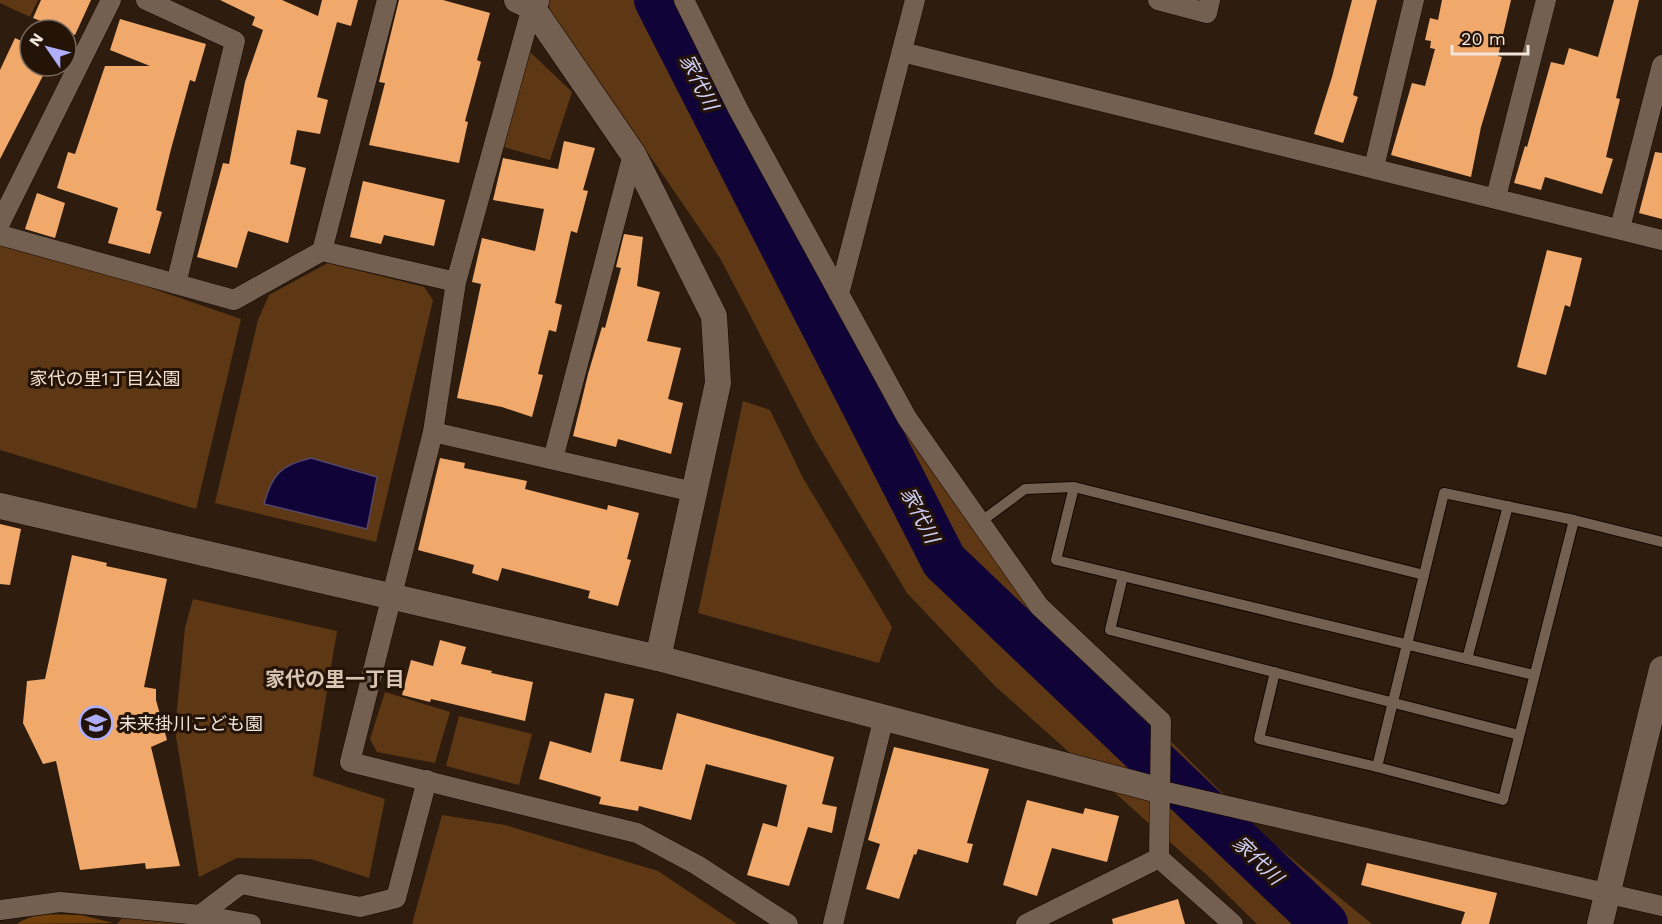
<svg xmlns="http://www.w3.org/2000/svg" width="1662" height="924" viewBox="0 0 1662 924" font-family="'Work Sans','Noto Sans JP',sans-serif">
<rect width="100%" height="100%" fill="#2e1d0f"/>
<g fill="#5e3814">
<path d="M0 0H38L30 17 0 3Z"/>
<path d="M547 0H683L740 118 1016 586 1268 839 1372 924H1257L1208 876 995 686 907 593 814 438 720 258 551 12Z"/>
<path d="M529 51 572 92 550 160 504 147Z"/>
<path d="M0 236 241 319 196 509 0 450Z"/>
<path d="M328 263 424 287 433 300 376 542 215 503 258 320 269 295Z"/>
<path d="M743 401 770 410 803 478 892 627 879 663 698 613Z"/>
<path d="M193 599 337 631 313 776 385 799 369 878 311 859 237 858 199 877 175 730 185 628Z"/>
<path d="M385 692 450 712 435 763 377 752 370 739Z"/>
<path d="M459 716 532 734 519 785 446 766Z"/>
<path d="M442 815 505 825 658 871 737 924H412Z"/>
<path d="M122 918 192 924H117Z"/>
</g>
<path fill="#71400a" d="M81 915 113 923 17 924C34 911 61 915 81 915Z"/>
<path fill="#100337" stroke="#544768" stroke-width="1.5" d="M311 458 377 477 367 529 264 504C272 474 281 465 311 458Z"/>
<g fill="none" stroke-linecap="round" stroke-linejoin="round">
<path stroke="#100337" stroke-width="46" d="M657 0 944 561 1325 924"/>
</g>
<g fill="#f1a96b">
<path d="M41 0H91L75 35 33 18Z"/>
<path d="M220 0H282L318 16 322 0H358L351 26 337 22 317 97 328 100 320 134 297 130 290 164 306 168 288 243 248 231 237 268 197 257 223 163 229 164 245 82 263 30 252 25 255 17Z"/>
<path d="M399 0H443L490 13 477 60 481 62 465 121 468 122 459 163 369 145 385 83 379 82Z"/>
<path d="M1352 0H1377L1353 95 1358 97 1343 143 1314 134 1332 77Z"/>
<path d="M1442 0H1511L1498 56 1502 57 1481 127 1471 177 1391 155 1412 83 1425 86 1435 49 1430 48 1431 41 1425 40 1430 18 1438 20Z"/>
<path d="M1614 0H1639L1616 98 1620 99 1606 157 1613 159 1602 194 1545 177 1541 190 1514 183 1525 146 1527 147 1551 62 1564 65 1569 48 1598 57Z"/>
<path d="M120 19 206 44 195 82 190 80 171 149 156 210 162 212 150 254 108 243 118 208 57 188 68 152 75 154 105 66H150L110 50Z"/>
<path d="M15 38 30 45V66H48L0 159V70Z"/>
<path d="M564 141 595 148 583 190 588 191 577 233 571 231 555 303 562 305 556 332 549 330 538 374 543 375 532 417 502 407 457 398 481 284 472 282 482 238 535 251 544 209 493 200 503 158 558 169Z"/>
<path d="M1655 152 1662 153V219L1639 213Z"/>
<path d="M363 181 445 200 434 246 384 235 381 244 350 237Z"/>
<path d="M37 193 65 203 55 238 25 229Z"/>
<path d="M624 234 643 237 637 286 660 292 647 341 681 348 668 399 683 403 671 454 618 439 616 447 573 436 588 374 602 327 605 328 621 268 616 267Z"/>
<path d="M1547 250 1582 258 1570 307 1565 305 1546 375 1517 367Z"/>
<path d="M440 458 465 463 464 468 527 481 525 489 607 510 608 505 639 513 627 559 631 560 618 606 588 598 590 591 502 568 498 581 472 573 474 565 418 550Z"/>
<path d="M0 524 21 529 10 585 0 584Z"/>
<path d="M72 555 107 563 106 566 167 579 144 687 156 689V700L167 740 151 747 180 866 146 869 145 863 80 870 56 761 43 764 23 723 27 681 45 679Z"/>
<path d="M440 640 466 647 461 664 492 671 491 673 533 682 525 721 431 699 430 702 402 695 411 660 433 666Z"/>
<path d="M605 693 634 699 620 761 662 770 677 713 834 757 822 804 837 807 832 833 808 827 789 886 747 875 763 823 777 827 787 785 706 764 691 820 639 806 638 811 599 804 601 797 539 779 550 741 591 753Z"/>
<path d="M894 747 989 769 967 843 973 844 968 863 918 849 916 855 914 854 899 899 866 889 880 844 868 840Z"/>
<path d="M1027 800 1083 814 1085 808 1119 816 1107 862 1052 848 1037 896 1003 885Z"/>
<path d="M1367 863 1497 893 1489 924H1461L1465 912 1361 885Z"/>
<path d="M1178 899 1185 924H1113L1112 919Z"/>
</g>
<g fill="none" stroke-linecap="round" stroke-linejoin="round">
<defs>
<g id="service">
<path d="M1074 487 1056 560 1534 675"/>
<path d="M979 523 1025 489 1074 487 1424 575"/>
<path d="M1123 576 1110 630 1519 735"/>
<path d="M1467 659 1508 506"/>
<path d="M1275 672 1259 739 1377 767 1444 493 1574 520 1662 542"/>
<path d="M1377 767 1503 800 1574 520"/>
</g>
<g id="minor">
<path d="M146 0 235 41 176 284"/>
<path d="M684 0 738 109 907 418 1039 606 1161 721 1159 858 1233 924"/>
<path d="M1158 0 1207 13 1210 0"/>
<path d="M539 2 532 7 456 282 433 432 350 762 637 833 697 865 788 924"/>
<path d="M902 52 1662 240"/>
<path d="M1374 167 1414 0"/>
<path d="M1496 197 1546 0"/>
<path d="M0 223 111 0"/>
<path d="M1620 228 1662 65"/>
<path d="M0 235 234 300 322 251 456 282"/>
<path d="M322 251 387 0"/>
<path d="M839 294 915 0"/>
<path d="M433 432 694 492"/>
<path d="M553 459 633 154"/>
<path d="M1158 790 1662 906"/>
<path d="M0 910 60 902 200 915 241 884 360 907 396 898 427 780"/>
<path d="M200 915 251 924"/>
<path d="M833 924 884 717"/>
<path d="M1026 924 1159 858"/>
</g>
<g id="tertiary">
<path d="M517 0 532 7 633 154 714 316 718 383 658 658"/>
<path d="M0 506 658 658 1158 790"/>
<path d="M1600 924 1662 669"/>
</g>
</defs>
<use href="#service" stroke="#150700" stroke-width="12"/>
<use href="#minor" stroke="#150700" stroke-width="21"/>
<use href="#tertiary" stroke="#150700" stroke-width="27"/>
<use href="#service" stroke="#746051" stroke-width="10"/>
<use href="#minor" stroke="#746051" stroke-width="20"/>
<use href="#tertiary" stroke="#746051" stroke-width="26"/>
</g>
<defs>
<symbol id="school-ring" viewBox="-11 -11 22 22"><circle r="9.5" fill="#241407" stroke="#afaefa" stroke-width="1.5"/><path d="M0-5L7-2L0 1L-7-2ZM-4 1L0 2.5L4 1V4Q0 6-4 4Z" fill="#afaefa"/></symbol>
</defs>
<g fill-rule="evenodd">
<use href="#school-ring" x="77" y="704" width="38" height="38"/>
</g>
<g text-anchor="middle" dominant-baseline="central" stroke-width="6" stroke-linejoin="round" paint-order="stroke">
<g font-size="18" fill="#f3e0d1" stroke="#241407">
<text x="105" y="378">家代の里1丁目公園</text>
</g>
<g font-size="18" fill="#f1e5dc" stroke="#241407" text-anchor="start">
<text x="119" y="723">未来掛川こども園</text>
</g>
<g font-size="20" font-style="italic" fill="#cfd0fa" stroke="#241407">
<text transform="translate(699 82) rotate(63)">家代川</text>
<text transform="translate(920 515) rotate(63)">家代川</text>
<text transform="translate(1258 860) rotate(44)">家代川</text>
</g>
<g font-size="20" font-weight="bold" fill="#d9c3b1" stroke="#241407">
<text x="335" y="679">家代の里一丁目</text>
</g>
</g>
<g transform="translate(48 48) rotate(305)"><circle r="28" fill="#241407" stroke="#76685c" stroke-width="1.5"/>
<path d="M0-4.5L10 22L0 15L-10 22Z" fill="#afaefa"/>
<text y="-9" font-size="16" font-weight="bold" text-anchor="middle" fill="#f1e5dc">N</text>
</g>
<path d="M1452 45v9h76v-9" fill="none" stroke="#f1e5dc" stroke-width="3"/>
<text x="1461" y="45" font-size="18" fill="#f1e5dc" stroke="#241407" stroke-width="4.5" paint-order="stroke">20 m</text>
</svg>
